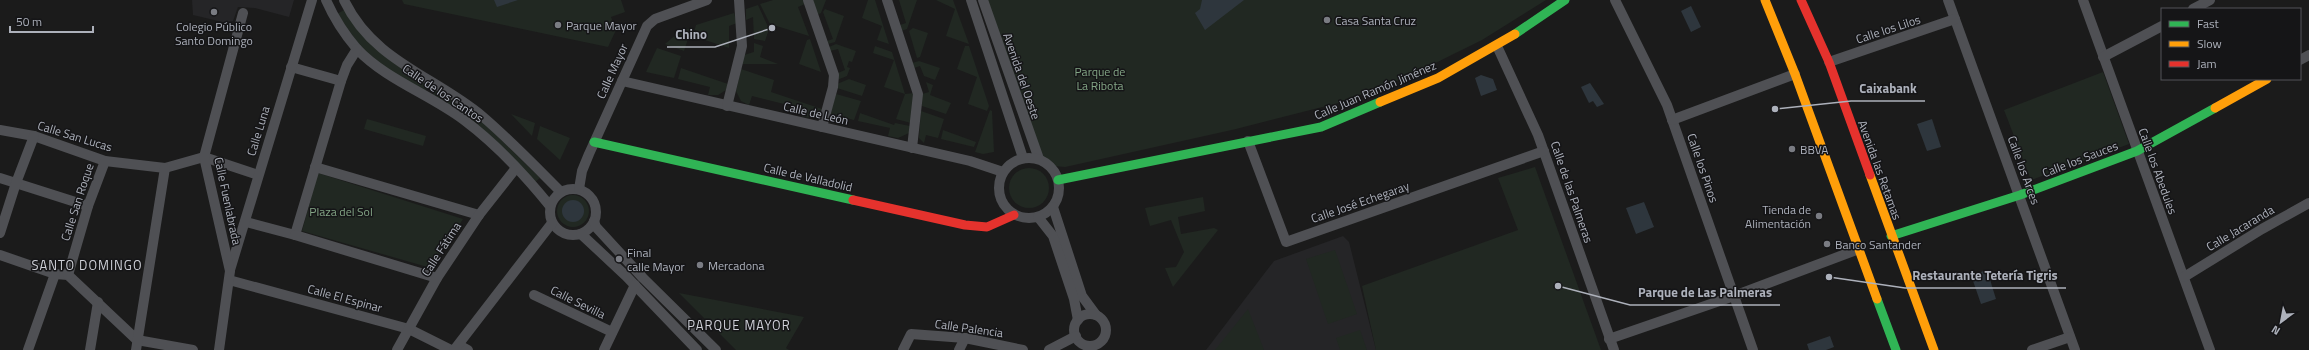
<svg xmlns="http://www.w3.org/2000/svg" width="2309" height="350" viewBox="0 0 2309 350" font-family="'Titillium Web',sans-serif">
<rect width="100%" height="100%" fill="#1b1b1b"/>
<g fill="#252527">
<path d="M192 0H294L289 17 255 8 238 7 233 21 227 23 193 15Z"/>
<path d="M1343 236 1349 242 1376 350H1206L1274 261Z"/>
</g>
<g fill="#212822">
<path d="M402 0H621L625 12 611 17 616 30 608 47 404 4Z"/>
<path d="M773 0H804L805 4 798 7 809 36 770 24 760 4Z"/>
<path d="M812 0H826L821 13 817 15Z"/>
<path d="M868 0H875L889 44 877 40 882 26 862 18Z"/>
<path d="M899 0H917L907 29 901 31 900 25 906 23Z"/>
<path d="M936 0H953L969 44 946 36 955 9Z"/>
<path d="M986 0H1546L1482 40 1407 77 1338 103 1236 129 1065 167 1054 166 1043 158Z"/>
<path d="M758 5 769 29 765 41 754 39 753 17 746 20V9Z"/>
<path d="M825 9 844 16 835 42 828 44 827 41 833 39 823 12Z"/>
<path d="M344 10C368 46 392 63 429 86L424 92 392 73 361 47 337 14Z"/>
<path d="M734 13 737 23 729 26V48L693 36 696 25Z"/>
<path d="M692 27 684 51 665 44 678 33Z"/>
<path d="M913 28 928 33 920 57 917 58 909 31Z"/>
<path d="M810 39 821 72 799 64 807 40Z"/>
<path d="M754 43 763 46 760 57 778 64H742L744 55 754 52Z"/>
<path d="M836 44 856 51 852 62 849 61 847 67 850 68 847 76 837 80 838 73 845 70 838 49 830 51 829 47Z"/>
<path d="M875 46 892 52 905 94 914 93 911 123 896 119 905 94 884 87 894 60 873 53Z"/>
<path d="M965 46H969L989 106 987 111 968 104 977 77 957 69Z"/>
<path d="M657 48 681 56 674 78 646 72Z"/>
<path d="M919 61 940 68 935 80 924 76 920 66 914 68 912 63Z"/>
<path d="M681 68 728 84 726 90 718 95H708L710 87 678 79Z"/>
<path d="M741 69 774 80 771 92 822 109C817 117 811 118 802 117L804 109 752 96 749 105 741 101 736 91Z"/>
<path d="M2103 72 2129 144 2031 180 2004 110Z"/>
<path d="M849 79 866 85 862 96 837 88V84Z"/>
<path d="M926 82 933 85 930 95 951 103 946 114 922 106V94L929 92Z"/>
<path d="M436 90 483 122 540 178 534 183 432 96Z"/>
<path d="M836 94 861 101 854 120 846 118 845 126C823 120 832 110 836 94Z"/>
<path d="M990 110 992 111 994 152 983 154 975 152Z"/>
<path d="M921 111 944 119 938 138 926 135 924 143 919 138Z"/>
<path d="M860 113 894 125 895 123 910 126 909 133 898 138 888 136 890 128 858 121Z"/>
<path d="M511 114 535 123 532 136Z"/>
<path d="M367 119 426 136 423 146 364 129Z"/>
<path d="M540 126 570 138 560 160 537 139Z"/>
<path d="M943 130 976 142 974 147 941 139Z"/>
<path d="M1535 167 1601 350H1376L1362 286 1518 230 1498 178Z"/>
<circle cx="1029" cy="188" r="20"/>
<path d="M318 173 463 219 431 268 302 231Z"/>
<circle cx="573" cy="211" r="16"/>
<path d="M1203 197 1205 211 1178 217 1181 234 1214 228 1218 230 1173 287 1165 268 1176 267 1184 252 1171 220 1150 226 1145 208Z"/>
<path d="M1335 250 1357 314 1328 324 1306 259Z"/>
<path d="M679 293 804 317 786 348 789 350H736Z"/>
<path d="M1248 309 1264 350H1215Z"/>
<path d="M1360 330 1367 350H1340L1336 338Z"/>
</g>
<g fill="#2e363d">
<path d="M494 0H518L497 7Z"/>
<path d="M1202 0H1244L1205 30 1195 13 1200 9Z"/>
<path d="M1691 6 1701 27 1691 32 1681 11Z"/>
<path d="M1481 75 1493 79 1497 90 1481 96 1475 78Z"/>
<path d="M1590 83 1604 104 1597 107 1593 101 1589 103 1581 87Z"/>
<path d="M1932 119 1941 147 1927 151 1917 124Z"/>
<circle cx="573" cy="211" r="11"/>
<path d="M1644 202 1654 227 1636 234 1626 208Z"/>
<path d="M1987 270 1996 299 1981 304 1971 275Z"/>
<path d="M1830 336 1834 347 1826 350H1809L1807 344Z"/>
</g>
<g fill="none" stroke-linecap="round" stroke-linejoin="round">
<g stroke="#4f5054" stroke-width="10">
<path d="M326 0C333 16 345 35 357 49 385 79 431 95 464 120 496 144 525 175 550 206"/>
<path d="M344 0C373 61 434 76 482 116 509 139 535 166 561 192"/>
<path d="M808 0 834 75 833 87 822 127"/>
<path d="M887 0 918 94 912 148"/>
<path d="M971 0 1023 158"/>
<path d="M983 0 1039 159"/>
<path d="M1615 0 1667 105 1753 350"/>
<path d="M1948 0 2075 350"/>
<path d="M2083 0 2210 350"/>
<path d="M2193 9 2210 0"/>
<path d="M1497 46 1538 135 1614 350"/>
<path d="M2103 57 2162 26"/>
<path d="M2300 60 2309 55"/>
<path d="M1829 62 1955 19"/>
<path d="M291 67 341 81"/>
<path d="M622 81 970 161 1003 172"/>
<path d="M727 106 742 46 739 0"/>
<path d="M1672 120 1795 74"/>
<path d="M0 130 34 136 105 161 165 168 204 157 258 175"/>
<path d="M1248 141 1286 242 1544 151"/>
<circle cx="1029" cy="188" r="30"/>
<path d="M315 167 479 215"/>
<path d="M0 178 88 206"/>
<circle cx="573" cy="212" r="23"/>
<path d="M579 189 582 171 589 154 647 26 655 19 707 0"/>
<path d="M1053 207 1082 296 1096 315"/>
<path d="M1038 217 1053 236 1074 299 1078 320"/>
<path d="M594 221 596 227 643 278 716 350"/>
<path d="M246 222 295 235 341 81 347 65 357 49"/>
<path d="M0 233 16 183 34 136"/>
<path d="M581 234 626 276 697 350"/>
<path d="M295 235 437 278"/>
<path d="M0 255 55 274 68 275 137 340 193 350"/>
<path d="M230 270 312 0"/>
<path d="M68 275 88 206 105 161"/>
<path d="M2184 277 2262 229 2309 203"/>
<path d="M229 280 409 329 451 350"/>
<path d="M534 295 612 332"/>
<circle cx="1090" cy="330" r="16"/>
<path d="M1609 339 1734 296 1859 249"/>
<path d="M459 345 468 350"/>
<path d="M28 350 55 274"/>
<path d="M90 350 98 302"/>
<path d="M136 350 165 168"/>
<path d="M219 350 230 271 204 157 243 13"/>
<path d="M397 350 437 278 479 215 516 168"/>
<path d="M454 350 552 223"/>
<path d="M604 350 635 285"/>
<path d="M903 350 911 334 965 338 1023 350"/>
<path d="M959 350 965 338"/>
<path d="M1049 350 1076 336"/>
<path d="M2032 350 2070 337"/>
</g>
<g stroke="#30b455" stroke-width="9">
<path d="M1515 34 1565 0"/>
<path d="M594 142 853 200"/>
<path d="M1058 180 1321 127 1380 102"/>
<path d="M1891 236 2020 195 2137 151 2215 108"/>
<path d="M1877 299 1896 350"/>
</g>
<g stroke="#ff9f0a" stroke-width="9">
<path d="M1765 0 1795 74 1877 299"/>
<path d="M1380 102 1438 78 1515 34"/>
<path d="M2215 108 2267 79"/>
<path d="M1870 175 1934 350"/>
</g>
<g stroke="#e5322d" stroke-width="9">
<path d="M1801 0 1829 62 1870 175"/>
<path d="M853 200 965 225 987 227 1014 215"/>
</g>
</g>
<g fill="#7a7c83" stroke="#151517" stroke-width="1.5">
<circle cx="214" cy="12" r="4"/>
<circle cx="1327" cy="20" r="4"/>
<circle cx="558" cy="25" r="4"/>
<circle cx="1792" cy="149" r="4"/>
<circle cx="1819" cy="216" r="4"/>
<circle cx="1827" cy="244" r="4"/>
<circle cx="619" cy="259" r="4"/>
<circle cx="700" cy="265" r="4"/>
</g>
<g text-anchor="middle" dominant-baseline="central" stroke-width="3" stroke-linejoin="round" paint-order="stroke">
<g font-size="12" fill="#adb1bb" stroke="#151517" text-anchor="start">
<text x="1335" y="20">Casa Santa Cruz</text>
<text x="566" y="25">Parque Mayor</text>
<text x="214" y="26" text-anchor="middle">Colegio Público<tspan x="214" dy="14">Santo Domingo</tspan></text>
<text x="1800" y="149">BBVA</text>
<text x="1811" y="209" text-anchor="end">Tienda de<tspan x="1811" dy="14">Alimentación</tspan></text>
<text x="1835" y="244">Banco Santander</text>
<text x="627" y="252">Final<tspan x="627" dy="14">calle Mayor</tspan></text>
<text x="708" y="265">Mercadona</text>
</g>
<g font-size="12" fill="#adb1bb" stroke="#151517">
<text transform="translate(1888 29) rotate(-18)">Calle los Lilos</text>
<text transform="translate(612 71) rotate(-66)">Calle Mayor</text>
<text transform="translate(1022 76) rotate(71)">Avenida del Oeste</text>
<text transform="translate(1375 90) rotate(-23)">Calle Juan Ramón Jiménez</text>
<text transform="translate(443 93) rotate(34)">Calle de los Cantos</text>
<text transform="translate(816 113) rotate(13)">Calle de León</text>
<text transform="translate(258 131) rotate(-73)">Calle Luna</text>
<text transform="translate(75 136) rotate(17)">Calle San Lucas</text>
<text transform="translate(2080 159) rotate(-21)">Calle los Sauces</text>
<text transform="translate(1703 168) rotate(71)">Calle los Pinos</text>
<text transform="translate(1880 170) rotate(70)">Avenida las Retamas</text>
<text transform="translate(2024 170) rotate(70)">Calle los Arces</text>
<text transform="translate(2158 171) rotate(70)">Calle los Abedules</text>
<text transform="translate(808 177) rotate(13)">Calle de Valladolid</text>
<text transform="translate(1572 192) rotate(71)">Calle de las Palmeras</text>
<text transform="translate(228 201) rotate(78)">Calle Fuenlabrada</text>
<text transform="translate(77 202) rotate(-72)">Calle San Roque</text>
<text transform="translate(1360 202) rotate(-19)">Calle José Echegaray</text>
<text transform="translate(2240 228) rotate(-31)">Calle Jacaranda</text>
<text transform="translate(441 249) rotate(-57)">Calle Fátima</text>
<text transform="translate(345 298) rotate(15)">Calle El Espinar</text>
<text transform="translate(578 302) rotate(26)">Calle Sevilla</text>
<text transform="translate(969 328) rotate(8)">Calle Palencia</text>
</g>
<g font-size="12" fill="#84a686" stroke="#151517">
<text x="1100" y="71">Parque de<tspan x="1100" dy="14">La Ribota</tspan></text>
<text x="341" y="211">Plaza del Sol</text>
</g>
<g font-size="13" letter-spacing="1" fill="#ced0d7" stroke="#151517">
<text x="87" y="265">SANTO DOMINGO</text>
<text x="739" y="325">PARQUE MAYOR</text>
</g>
</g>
<path fill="none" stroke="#adb1bb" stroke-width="1.5" d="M772 28L715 47H667M1775 109L1851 101H1925M1829 277L1905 288H2066M1558 286L1630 305H1780"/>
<g fill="#adb1bb" stroke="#151517" stroke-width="1.5">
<circle cx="772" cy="28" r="4"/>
<circle cx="1775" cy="109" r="4"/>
<circle cx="1829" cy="277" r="4"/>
<circle cx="1558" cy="286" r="4"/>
</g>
<g font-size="13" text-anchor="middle" font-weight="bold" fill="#adb1bb" stroke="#151517" stroke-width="3" stroke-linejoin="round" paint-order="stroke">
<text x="691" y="39">Chino</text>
<text x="1888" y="93">Caixabank</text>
<text x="1985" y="280">Restaurante Tetería Tigris</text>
<text x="1705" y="297">Parque de Las Palmeras</text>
</g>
<rect x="2161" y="8" width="140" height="72" fill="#151517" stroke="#525359"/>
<rect x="2169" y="21" width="20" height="6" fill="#30b455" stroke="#525359"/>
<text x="2197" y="28" font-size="12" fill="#adb1bb">Fast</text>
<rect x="2169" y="41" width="20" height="6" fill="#ff9f0a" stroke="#525359"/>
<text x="2197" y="48" font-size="12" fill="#adb1bb">Slow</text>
<rect x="2169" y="61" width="20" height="6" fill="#e5322d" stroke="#525359"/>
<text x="2197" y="68" font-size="12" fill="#adb1bb">Jam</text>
<g transform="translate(2281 322) rotate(212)" stroke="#151517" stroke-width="3" paint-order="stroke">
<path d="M0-3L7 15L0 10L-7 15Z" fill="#adb1bb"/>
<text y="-6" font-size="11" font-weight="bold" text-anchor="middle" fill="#adb1bb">N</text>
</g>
<path d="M10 26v6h83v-6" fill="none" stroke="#adb1bb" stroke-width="2"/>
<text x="16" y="26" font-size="12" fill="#adb1bb" stroke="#151517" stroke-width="3" paint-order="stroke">50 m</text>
</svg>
